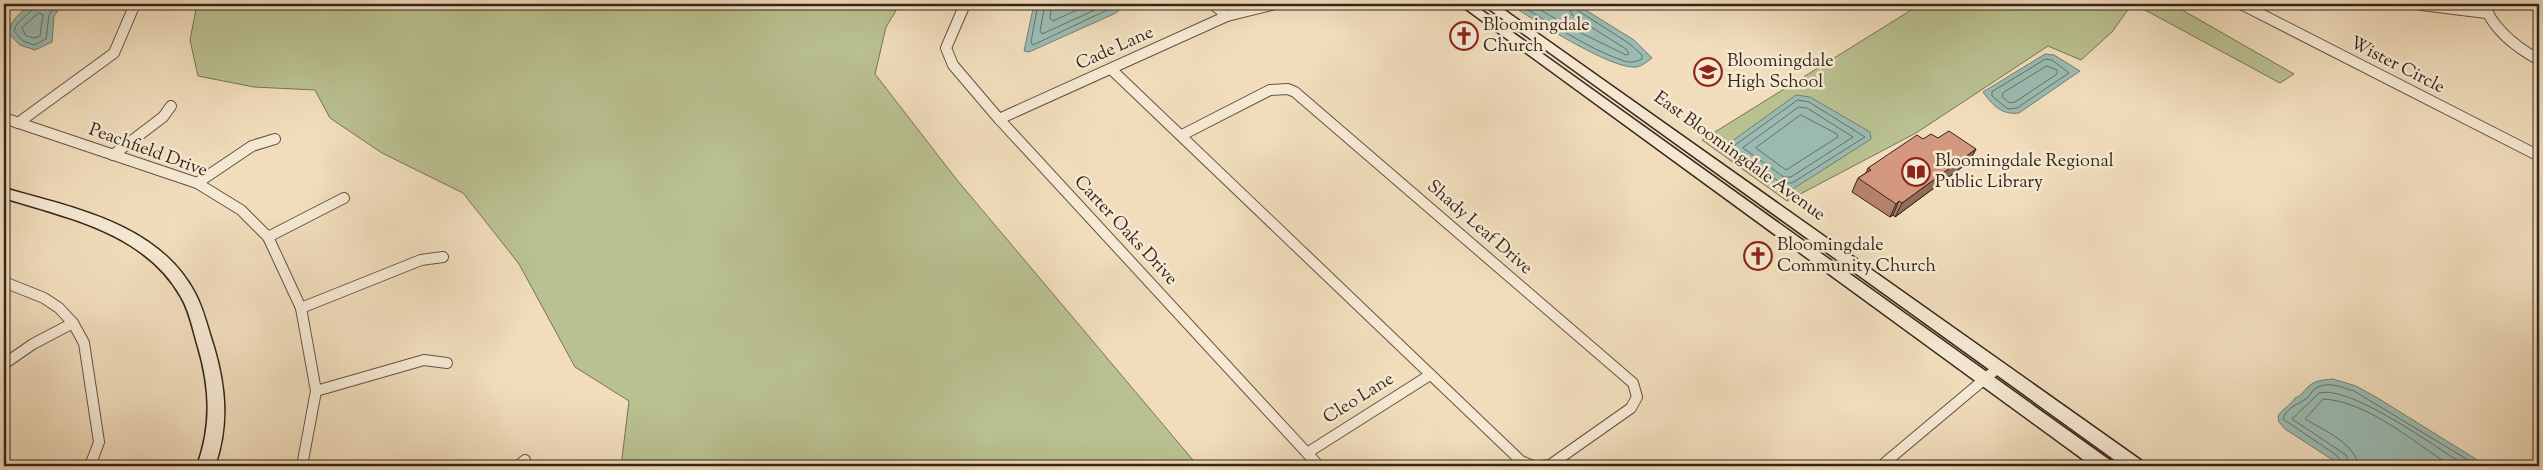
<svg xmlns="http://www.w3.org/2000/svg" width="2543" height="470" viewBox="0 0 2543 470" font-family="'Sorts Mill Goudy',serif">
<rect width="100%" height="100%" fill="#f1ddbc"/>
<filter id="stains"><feTurbulence type="fractalNoise" baseFrequency=".004" numOctaves="4"/><feColorMatrix values="0 0 0 0 .2 0 0 0 0 .09 0 0 0 0 .02 0 0 0 .5 -.17"/></filter>
<radialGradient id="worn" r=".72"><stop offset=".6" stop-color="#630" stop-opacity="0"/><stop offset="1" stop-color="#630" stop-opacity=".3"/></radialGradient>
<g fill="#bac191" stroke="#787356">
<path d="M197 4H900L886 27 875 74 957 180 1198 466H621L629 401 575 367 519 264 463 193 382 153 330 118 315 90 254 87 198 76 190 40Z"/>
<path d="M1921 4H2132L2112 32 2081 60 2048 46 1916 133 1787 201 1702 140Z"/>
<path d="M2134 4H2177L2184 11 2294 74 2280 83Z"/>
</g>
<g fill="#9bbbb2" stroke="#727f75">
<path d="M33 4H63L54 16 52 42 35 50 20 45 9 34C10 19 21 12 33 4Z"/>
<path d="M1034 4H1124L1125 5 1116 13 1029 52 1024 51Z"/>
<path d="M1509 4H1576L1634 40 1652 58C1647 62 1641 67 1635 67 1610 69 1533 19 1509 4Z"/>
<path d="M2045 54 2054 55 2080 71 2019 113C2002 115 1993 106 1983 92Z"/>
<path d="M1796 95 1810 97 1870 132 1871 139 1793 189H1780L1729 154 1728 144Z"/>
<path d="M2333 379 2356 386 2376 397 2487 466H2342L2285 429 2279 422 2278 416C2283 408 2290 406 2295 398 2302 395 2302 393 2307 388 2314 380 2323 380 2333 379Z"/>
</g>
<g fill="none" stroke-linecap="round" stroke-linejoin="round">
<g stroke="#687066" stroke-width="1">
<path d="M36 4C32 15 16 19 14 31L23 41 34 45 46 39 49 15 57 4"/>
<path d="M1038 4 1031 42 1033 45 1120 4"/>
<path d="M1045 4 1040 31 1042 34 1108 4"/>
<path d="M1052 4 1050 18 1053 21 1090 4"/>
<path d="M1518 4C1551 23 1588 49 1624 61 1630 63 1636 62 1642 59V55L1630 44 1577 10 1574 4"/>
<path d="M1530 4 1575 30 1626 55 1629 54 1626 49 1572 15 1568 4"/>
<path d="M39 13 43 15 40 36 34 38 26 36 22 28Z"/>
<path d="M2046 59 2052 60 2069 73 2017 108 2008 109 1992 96V92Z"/>
<path d="M2047 66 2057 70V74L2015 102 2010 103 2002 97 2003 93Z"/>
<path d="M1798 100 1809 102 1865 137 1792 183H1781L1735 151 1733 147Z"/>
<path d="M1799 107 1807 108 1853 137 1791 177H1784L1743 148Z"/>
<path d="M1801 115 1837 134 1838 137 1786 170 1756 148Z"/>
<path d="M2345 466 2336 455 2283 419C2287 407 2297 405 2306 399 2310 396 2312 390 2316 388 2329 381 2341 387 2354 391L2478 466"/>
<path d="M2351 466 2346 455 2292 419 2319 393C2351 385 2437 448 2466 466"/>
<path d="M2359 466C2353 442 2325 431 2305 419L2323 399C2367 401 2415 443 2451 466"/>
</g>
<defs>
<g id="street">
<path d="M965 4 946 48 953 65 999 119 1319 466"/>
<path d="M1213 4 1227 16"/>
<path d="M2241 4 2539 156"/>
<path d="M2484 4C2493 30 2516 47 2539 60"/>
<path d="M2422 5 2486 13"/>
<path d="M1111 69 1521 461 1533 466"/>
<path d="M4 118 197 183 241 210 268 237 301 308 316 391 302 466"/>
<path d="M999 119 1227 16 1275 4"/>
<path d="M18 123 114 53 135 4"/>
<path d="M1182 135 1270 90 1288 89 1295 92 1633 383 1637 397 1631 408 1550 465 1540 466"/>
<path d="M113 155 163 117 171 106"/>
<path d="M197 183 252 146 275 139"/>
<path d="M268 237 344 198"/>
<path d="M4 282 44 298 59 308 73 323 84 343 99 442 90 466"/>
<path d="M301 308 421 260 443 257"/>
<path d="M4 364 33 344 73 323"/>
<path d="M316 391 424 360 447 363"/>
<path d="M1307 453 1430 375"/>
<path d="M518 466 525 460"/>
<path d="M1881 466 1999 367"/>
</g>
<g id="secondary">
<path d="M1459 4H1473L2111 461 2114 466H2092Z"/>
<path d="M1482 4H1496L2142 461 2145 466H2123Z"/>
<path d="M4 188C73 208 158 223 195 293 204 310 208 329 214 347 226 388 229 425 215 466H197C212 425 210 388 198 347 193 331 190 312 181 297 145 233 68 218 4 198Z"/>
</g>
</defs>
<use href="#street" stroke="#645342" stroke-width="12"/>
<use href="#secondary" stroke="#35251a" stroke-width="3"/>
<use href="#street" stroke="#f6e9d3" stroke-width="10"/>
<use href="#secondary" fill="#f6e9d3" fill-rule="evenodd"/>
</g>
<path fill="#b6836d" stroke="#35251a" d="M1938 138 1976 149 1969 162 1895 217 1893 215 1890 217 1852 192 1858 178 1866 173 1868 168 1923 139Z"/>
<g fill="#946a59" stroke="#35251a">
<path d="M1976 149 1969 162 1895 217 1902 203Z"/>
<path d="M1899 201 1893 215 1890 217 1896 204Z"/>
</g>
<path fill="#d4987f" stroke="#35251a" d="M1949 131 1976 149 1902 203 1899 201 1896 204 1858 178 1871 170 1868 168 1917 135 1923 139 1931 134 1938 138Z"/>
<defs>
<symbol id="church-ring" viewBox="-11 -11 22 22"><circle r="9.5" fill="#f6e9d3" stroke="#8f2418" stroke-width="1.5"/><path d="M-1.2-6h2.4v3.5h3.3v2.4h-3.3V6h-2.4V-.1h-3.3v-2.4h3.3Z" fill="#8f2418"/></symbol>
<symbol id="school-ring" viewBox="-11 -11 22 22"><circle r="9.5" fill="#f6e9d3" stroke="#8f2418" stroke-width="1.5"/><path d="M0-5L7-2L0 1L-7-2ZM-4 1L0 2.5L4 1V4Q0 6-4 4Z" fill="#8f2418"/></symbol>
<symbol id="library-ring" viewBox="-11 -11 22 22"><circle r="9.5" fill="#f6e9d3" stroke="#8f2418" stroke-width="1.5"/><path d="M-6-4Q-3-5.5-.7-3.5V5Q-3 3-6 4ZM6-4Q3-5.5 .7-3.5V5Q3 3 6 4Z" fill="#8f2418"/></symbol>
</defs>
<g fill-rule="evenodd">
<use href="#church-ring" x="1448" y="20" width="32" height="32"/>
<use href="#school-ring" x="1692" y="56" width="32" height="32"/>
<use href="#library-ring" x="1900" y="156" width="32" height="32"/>
<use href="#church-ring" x="1742" y="240" width="32" height="32"/>
</g>
<g text-anchor="middle" dominant-baseline="central" stroke-width="5" stroke-linejoin="round" paint-order="stroke">
<g font-size="18" fill="#35251a" stroke="#f6e9d3" text-anchor="start">
<text x="1483" y="26">Bloomingdale<tspan x="1483" dy="21">Church</tspan></text>
<text x="1727" y="62">Bloomingdale<tspan x="1727" dy="21">High School</tspan></text>
<text x="1935" y="162">Bloomingdale Regional<tspan x="1935" dy="21">Public Library</tspan></text>
<text x="1777" y="246">Bloomingdale<tspan x="1777" dy="21">Community Church</tspan></text>
</g>
<g font-size="18" fill="#35251a" stroke="#f6e9d3">
<text transform="translate(1115 49) rotate(-24)">Cade Lane</text>
<text transform="translate(2397 66) rotate(27)">Wister Circle</text>
<text transform="translate(148 151) rotate(20)">Peachfield Drive</text>
<text transform="translate(1739 157) rotate(36)">East Bloomingdale Avenue</text>
<text transform="translate(1479 228) rotate(41)">Shady Leaf Drive</text>
<text transform="translate(1125 231) rotate(47)">Carter Oaks Drive</text>
<text transform="translate(1359 399) rotate(-32)">Cleo Lane</text>
</g>
</g>
<rect width="2543" height="470" fill="none" stroke="#f1ddbc" stroke-width="20"/>
<rect x="5" y="5" width="2533" height="460" fill="none" stroke="#35251a" stroke-width="2.5"/>
<rect x="10" y="10" width="2523" height="450" fill="none" stroke="#35251a"/>
<rect width="100%" height="100%" filter="url(#stains)"/>
<rect width="100%" height="100%" fill="url(#worn)"/>
</svg>
